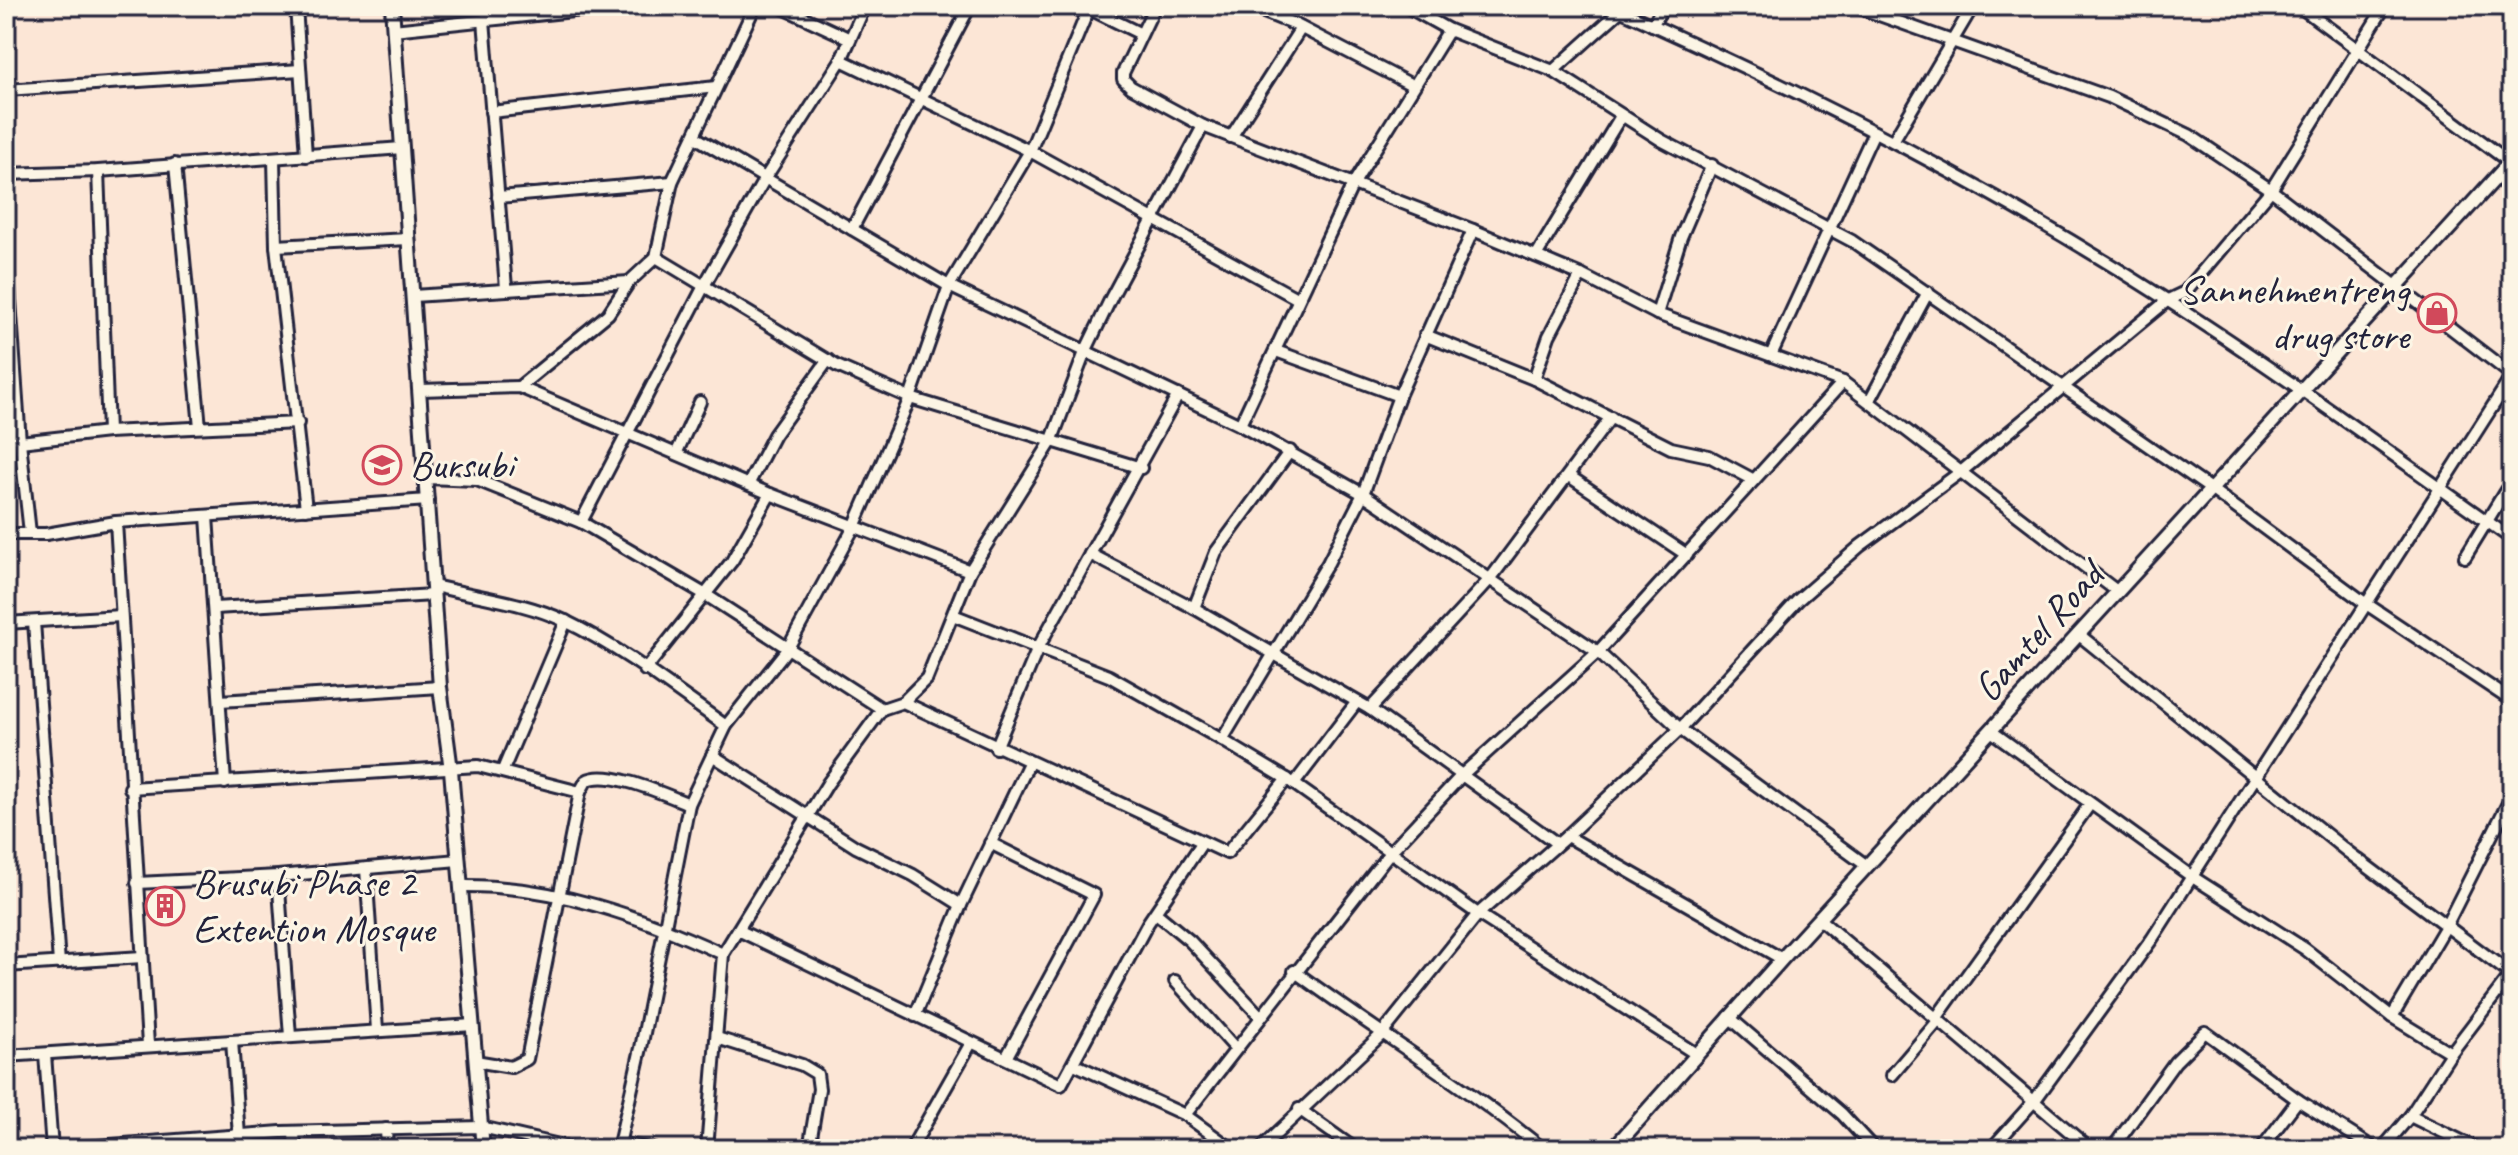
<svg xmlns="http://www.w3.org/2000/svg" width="2518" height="1155" viewBox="0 0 2518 1155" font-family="Caveat,sans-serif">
<rect width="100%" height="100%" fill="#fce6d6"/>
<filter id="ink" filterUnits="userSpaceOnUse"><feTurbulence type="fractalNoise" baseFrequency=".0125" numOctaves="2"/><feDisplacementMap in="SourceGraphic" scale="16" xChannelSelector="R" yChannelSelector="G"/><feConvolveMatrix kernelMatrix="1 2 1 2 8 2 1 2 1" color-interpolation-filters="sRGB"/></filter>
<g filter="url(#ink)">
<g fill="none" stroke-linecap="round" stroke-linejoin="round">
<defs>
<g id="minor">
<path d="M296 6 306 156"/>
<path d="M779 6 848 38"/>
<path d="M1155 6 1123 73V79L1131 87 1203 126 1473 230 1581 275 1657 314 1843 382 2118 592"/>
<path d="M1249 6 1296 25 1412 85"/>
<path d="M1406 6 1449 30 1553 71 1661 140 1852 241 2212 490 2365 603 2512 701"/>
<path d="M1610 6C1803 91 1992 187 2170 302 2287 377 2398 459 2512 539"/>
<path d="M1854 6 2109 97 2189 135 2271 190 2512 375"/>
<path d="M2299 6 2512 164"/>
<path d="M1086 7 1139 33"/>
<path d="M484 20 506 288"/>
<path d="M1652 25 1664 6"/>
<path d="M393 30 621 6"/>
<path d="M841 60 1030 151 1298 299"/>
<path d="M1553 71 1620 11"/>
<path d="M6 90 300 70"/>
<path d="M491 112 716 87"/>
<path d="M695 137 949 286 1240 425 1363 494 1598 652 1680 729 1867 866"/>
<path d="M1231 137 1301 28"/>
<path d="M1893 141 1973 6"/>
<path d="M274 159 276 246 306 509"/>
<path d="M175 164 200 427"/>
<path d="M98 171 108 432"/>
<path d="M6 174 98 171 402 148"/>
<path d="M498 197 672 182"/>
<path d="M852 229 970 6"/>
<path d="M6 243 20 442 30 533"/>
<path d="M276 246 408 239"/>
<path d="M1536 256 1621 116"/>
<path d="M656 257 837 366 910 398 1141 468"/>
<path d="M413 296 629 282"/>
<path d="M1657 314 1681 237 1712 165"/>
<path d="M1425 335 1534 379 1671 448 1709 456 1754 480"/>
<path d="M1276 351 1399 396"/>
<path d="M1772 353 1874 132"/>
<path d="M1534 379 1549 336 1581 275"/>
<path d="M519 387 608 314 629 282 656 257 672 182 755 6"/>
<path d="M420 390 519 387 770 494 970 571"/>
<path d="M1870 400 1928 292"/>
<path d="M1240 425 1352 186 1449 30"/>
<path d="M20 442 108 432 298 423"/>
<path d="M677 452 700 402"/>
<path d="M1569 476 1687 555"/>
<path d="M426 478 477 480 581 522 706 595 882 709"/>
<path d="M749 483 774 435 828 360"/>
<path d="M207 516 225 783"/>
<path d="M116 522 148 1045"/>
<path d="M581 522 705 284 764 180 841 60 865 6"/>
<path d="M6 534H46L116 522 428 500"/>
<path d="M1090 554 1194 608 1370 709 1555 842"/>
<path d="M2465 557 2506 490"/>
<path d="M434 586C478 597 525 602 565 621 622 648 675 690 726 726"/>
<path d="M215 608 434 595"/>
<path d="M1194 608 1216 552 1290 451"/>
<path d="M953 615 1109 676 1222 740 1287 779 1478 914 1696 1054"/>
<path d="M34 622 59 963"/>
<path d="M6 623 121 616"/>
<path d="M2078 634 2348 852 2512 975"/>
<path d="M645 670 732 561 770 494"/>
<path d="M220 701 440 687"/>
<path d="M903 702 1227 853 1287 779"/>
<path d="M1370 709 1491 578 1611 417"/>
<path d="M1991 731 2191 876 2305 949 2392 1017 2451 1053 2410 1116 2382 1149"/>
<path d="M1222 740 1328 563 1363 494 1399 396 1473 230"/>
<path d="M996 748 1038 648 1178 395"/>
<path d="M712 755 856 847 913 875 961 905"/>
<path d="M503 770 566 621"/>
<path d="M1294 784 1356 703"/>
<path d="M130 788 478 766 580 792 586 781C607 768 666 795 689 804"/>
<path d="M1567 836 1782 959"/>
<path d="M990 843 1094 895 1006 1058"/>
<path d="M366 869 377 1030"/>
<path d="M278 876 290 1036"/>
<path d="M137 883 278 876 458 860"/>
<path d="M462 886C554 885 640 916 723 954"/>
<path d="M1156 913 1190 941 1261 1017"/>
<path d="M1819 919 2090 1149"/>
<path d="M738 930 1061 1085 1148 923 1202 843"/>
<path d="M6 966 142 957"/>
<path d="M1294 971C1376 1031 1464 1085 1543 1149"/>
<path d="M1175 981 1236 1049"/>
<path d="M915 1016 961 905 1029 763"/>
<path d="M1729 1017 1842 1114 1874 1149"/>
<path d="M1937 1017 2090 804"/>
<path d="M2392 1017 2446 926 2512 795"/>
<path d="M717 1038 802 1065 817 1074 819 1089 809 1149"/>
<path d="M232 1041 240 1149"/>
<path d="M2451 1053 2512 973"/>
<path d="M45 1054 52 1149"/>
<path d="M6 1056 473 1025"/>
<path d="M475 1061 511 1067 527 1059 580 792"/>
<path d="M1074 1064 1185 1115 1232 1149"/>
<path d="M1892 1075 1939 1020"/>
<path d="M1299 1109 1355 1149"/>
<path d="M1185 1115 1391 851 1463 774 1598 652 1843 382"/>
<path d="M2410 1116 2478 1149"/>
<path d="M386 1129 387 1149"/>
<path d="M294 1133 295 1149"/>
<path d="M619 1143 652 1149"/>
<path d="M58 1149 281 1132 481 1127 577 1149"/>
<path d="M618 1149 641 1048 689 804 726 726 788 648 854 527 910 398 949 286 1030 151 1089 8"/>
<path d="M707 1149 723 954 828 783 882 709 903 702 927 678 970 571 1051 442 1085 352 1112 296 1203 126"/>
<path d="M911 1149 971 1043"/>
<path d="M1260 1149 1381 1035 1478 914 1567 836 1680 729 1798 600 1860 546 1962 471 2168 300 2185 292 2271 190 2385 6"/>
<path d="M1991 1149 2035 1100 2152 939 2512 376"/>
<path d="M2112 1149 2175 1062 2205 1032 2298 1100 2375 1149"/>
<path d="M2261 1149 2298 1100"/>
</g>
<g id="tertiary">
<path d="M392 6 440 687 451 770 483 1149"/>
<path d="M1613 1149 1782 959 2512 160"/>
</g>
</defs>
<use href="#minor" stroke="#22223b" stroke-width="16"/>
<use href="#tertiary" stroke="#22223b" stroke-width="18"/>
<use href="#minor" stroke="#fcf5e5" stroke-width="10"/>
<use href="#tertiary" stroke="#fcf5e5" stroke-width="12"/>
</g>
</g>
<defs>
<symbol id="shop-ring" viewBox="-11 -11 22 22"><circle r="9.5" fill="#fcf5e5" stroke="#d1495b" stroke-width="1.5"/><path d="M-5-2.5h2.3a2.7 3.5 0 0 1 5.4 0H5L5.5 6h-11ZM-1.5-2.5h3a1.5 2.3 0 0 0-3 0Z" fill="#d1495b"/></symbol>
<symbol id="school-ring" viewBox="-11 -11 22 22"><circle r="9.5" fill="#fcf5e5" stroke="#d1495b" stroke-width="1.5"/><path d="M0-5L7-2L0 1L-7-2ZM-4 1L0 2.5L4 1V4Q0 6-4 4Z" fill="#d1495b"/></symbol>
<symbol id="building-ring" viewBox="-11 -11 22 22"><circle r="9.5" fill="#fcf5e5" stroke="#d1495b" stroke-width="1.5"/><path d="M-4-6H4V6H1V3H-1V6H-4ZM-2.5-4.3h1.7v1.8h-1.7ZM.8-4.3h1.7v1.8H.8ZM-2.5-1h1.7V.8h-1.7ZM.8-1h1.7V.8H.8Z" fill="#d1495b"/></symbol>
</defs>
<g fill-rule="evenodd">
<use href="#shop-ring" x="2415" y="291" width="44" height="44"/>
<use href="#school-ring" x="360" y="443" width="44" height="44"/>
<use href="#building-ring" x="143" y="884" width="44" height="44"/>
</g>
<g text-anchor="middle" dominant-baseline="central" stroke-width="6" stroke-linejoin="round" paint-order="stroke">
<g font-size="40" fill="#22223b" stroke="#fcf5e5" text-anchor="start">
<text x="2409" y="290" text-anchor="end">Sannehmentreng<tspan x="2409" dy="46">drug store</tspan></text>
<text x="410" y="465">Bursubi</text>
<text x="193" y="883">Brusubi Phase 2<tspan x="193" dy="46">Extention Mosque</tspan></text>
</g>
<g font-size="40" fill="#22223b" stroke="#fcf5e5">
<text transform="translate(2038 632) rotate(-48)">Gamtel Road</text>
</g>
</g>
<rect width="2518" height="1155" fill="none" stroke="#fcf5e5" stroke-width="32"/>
<rect x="16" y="16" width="2486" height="1123" fill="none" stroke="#22223b" stroke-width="3" filter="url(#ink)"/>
</svg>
